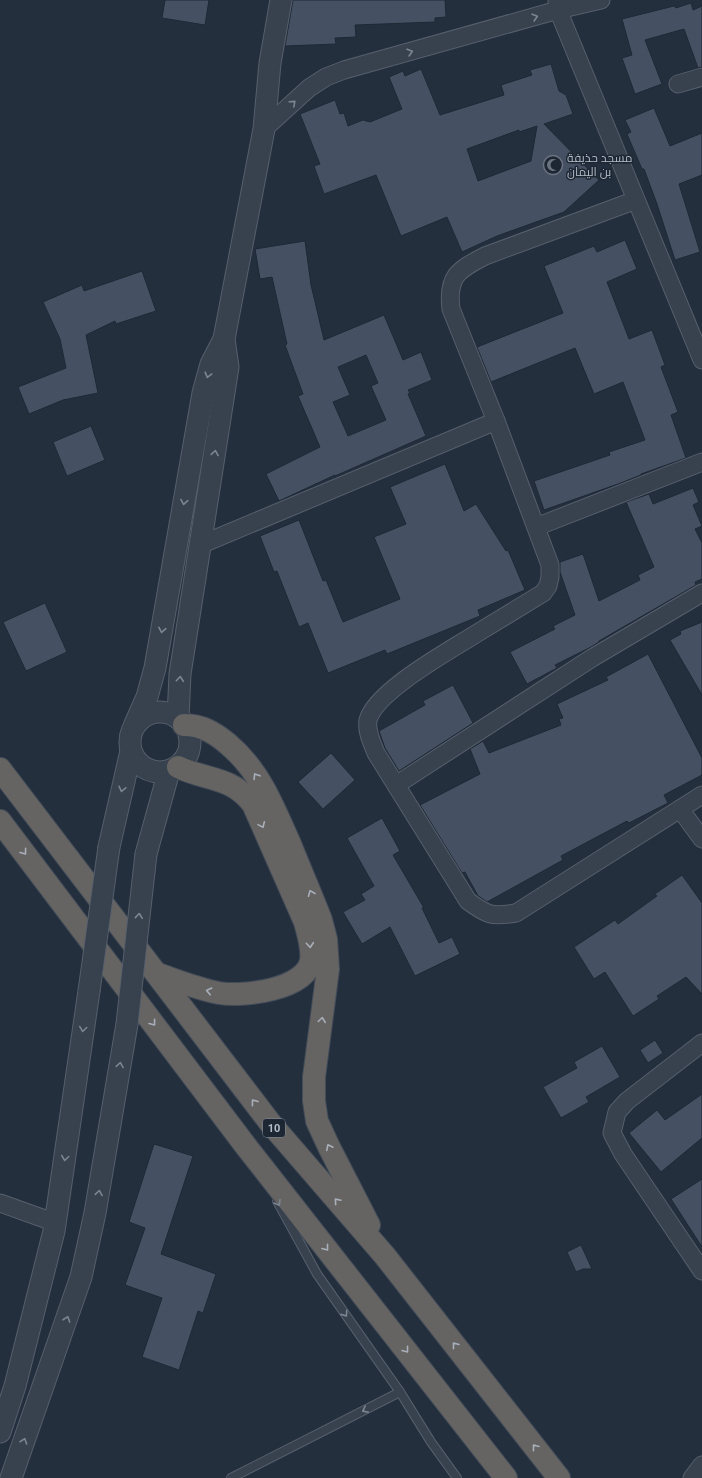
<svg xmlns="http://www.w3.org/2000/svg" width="702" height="1478" viewBox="0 0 702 1478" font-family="Roboto,Cairo,sans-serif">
<rect width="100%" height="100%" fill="#242f3e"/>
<g fill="#455162" stroke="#1f2835" fill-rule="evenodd">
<path d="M165 0H209L205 25 162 18Z"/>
<path d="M293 0H445L446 17 435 18V22L355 25 356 37 335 38 336 44 285 46Z"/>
<path d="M691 3 693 10 702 6V67L698 68 684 29 645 40 662 84 635 94 622 58 632 55 622 19 674 6 676 8Z"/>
<path d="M551 64 559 91 566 95 573 114 544 124 599 180 564 212 497 236 462 252 447 217 401 236 376 175 324 194 314 166 320 164 300 114 335 100 340 114 344 113 348 126 363 120 370 122 402 109 389 77 403 71 405 76 421 69 440 115 504 95 501 85 532 75 530 70ZM537 126 531 161 478 181 467 149 519 130V132Z"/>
<path d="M654 108 670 146 702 133V175L679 184 700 252 675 260 657 204 644 169H642L627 134 631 132 625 120Z"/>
<path d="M625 240 637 269 607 282 629 339 652 330 665 365 661 367 678 412 671 415 686 458 641 474V475L618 484 544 510 534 481 610 455 609 452 645 440 623 382 594 394 575 348 491 382 477 347 563 313 544 266 594 246 597 252Z"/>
<path d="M305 241 311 285 324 340 384 315 403 360 421 352 432 380 408 390 410 393 408 394 426 436 335 476V475L279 501 266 474 320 447 298 396 303 394 285 345 287 344 272 277 260 279 255 249ZM366 355 378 383 371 386 386 420 348 436 333 402 350 395 338 367Z"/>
<path d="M142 271 156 311 116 324 115 321 86 335 98 393 63 400 29 414 18 387 66 368 60 339 43 302 82 285 84 291Z"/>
<path d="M91 426 105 460 67 476 53 442Z"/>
<path d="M445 464 464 511 476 504 506 551 508 550 525 590 478 610 480 616 387 654 385 650 328 673 308 623 299 627 277 571 274 572 260 536 299 520 323 581 326 580 343 622 400 599 374 537 406 524 390 487Z"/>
<path d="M693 488 699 502 693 505 702 526 695 529 702 543V579L695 582 696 585 599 641V642L591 647 555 665 557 668 527 684 510 652 555 629 553 626 575 615 560 572V562L583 554 599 601 640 580 638 575 654 567 626 502 649 494 653 504Z"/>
<path d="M45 603 67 652 26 671 3 622Z"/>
<path d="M702 622V695L670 640 681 634 680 631Z"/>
<path d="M648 654 702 758V775L664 795 668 803 629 823 627 821 561 856 563 860 487 902 480 897 478 896 465 872 462 873 420 805 480 774 470 749 483 741 489 753 561 725 559 719 563 718 557 704 608 680 606 677Z"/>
<path d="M453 685 473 723 399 771 385 748 379 731 425 705 423 701Z"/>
<path d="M331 753 355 780 323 809 298 782Z"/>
<path d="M382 818 400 851 393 855 424 908H422L439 943 452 937 460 954 415 976 390 927 362 944 343 912 365 900 361 894 374 886 347 838Z"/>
<path d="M682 875 702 903V994L686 977 657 996 659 999 633 1016 605 972 594 979 574 947 615 920 618 924 657 896 655 894Z"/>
<path d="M655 1040 663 1053 648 1063 640 1050Z"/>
<path d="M602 1046 620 1077 586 1097 589 1102 561 1118 543 1087 577 1068 574 1062Z"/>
<path d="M702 1094V1138L661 1172 629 1133 657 1110 665 1120Z"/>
<path d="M154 1144 193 1156 161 1254 216 1274 203 1313 198 1311 179 1370 142 1357 162 1298 125 1285 145 1228 129 1222Z"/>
<path d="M702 1179V1247L671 1199Z"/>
<path d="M581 1245 592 1269H583L576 1272 567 1252Z"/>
</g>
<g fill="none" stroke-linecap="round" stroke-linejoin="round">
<defs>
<g id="service">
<path d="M277 1201 317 1274 400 1392 431 1442 457 1478"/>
<path d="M231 1478 400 1392"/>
</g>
<g id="minor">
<path d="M557 0 558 10 702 360"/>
<path d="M678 84 702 77"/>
<path d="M264 129 309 88 326 77 344 70 558 10 601 0"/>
<path d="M636 200 485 256C458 270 447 276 451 309L496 421 550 565V577L548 586 543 593C520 607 497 621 474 635 449 651 376 691 368 720 366 731 372 743 376 753L468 901C487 915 491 917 516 913L702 795"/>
<path d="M536 527 702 462"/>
<path d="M200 545 496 421"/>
<path d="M396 785 592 658 702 593"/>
<path d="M680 809 702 839"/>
<path d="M702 1043 627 1101 617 1112 612 1133 623 1154 702 1271"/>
<path d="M0 1203 56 1223"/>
<path d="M692 1478 702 1465"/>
</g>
<g id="tertiary">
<circle cx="160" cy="742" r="30"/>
<path d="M178 718 180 674 228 367 224 339"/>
<path d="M135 724 147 697 155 668 203 393 211 364 224 339 264 129 270 63 281 0"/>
<path d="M109 847 131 751"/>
<path d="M146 854 169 771"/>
<path d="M0 1432 15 1386 54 1231 89 991"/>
<path d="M11 1478 81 1277 95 1213 127 1024"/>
</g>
<g id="trunk">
<path d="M184 725C202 725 215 733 228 744 260 771 273 806 290 844 300 869 311 894 321 920L326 939 328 969 314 1077V1101L317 1121 329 1147 369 1225"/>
<path d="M0 769 271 1124 385 1256 559 1478"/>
<path d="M0 821 245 1145 506 1478"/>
<path d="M158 974C178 981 198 989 219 993 243 997 305 990 311 961 313 948 308 934 305 922L253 804C231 776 208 781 178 767"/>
</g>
</defs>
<use href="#service" stroke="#565f6c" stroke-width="10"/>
<use href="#minor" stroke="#565f6c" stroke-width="19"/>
<use href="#tertiary" stroke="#565f6c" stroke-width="23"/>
<use href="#trunk" stroke="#434c59" stroke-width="24"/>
<use href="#service" stroke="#38414e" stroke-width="8"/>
<use href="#minor" stroke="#38414e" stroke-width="17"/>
<use href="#tertiary" stroke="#38414e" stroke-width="21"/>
<use href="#trunk" stroke="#656462" stroke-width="22"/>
<defs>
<g id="tertiary-bridge">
<path d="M89 991 109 847"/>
<path d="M127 1024 146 854"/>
</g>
</defs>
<use href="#tertiary-bridge" stroke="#565f6c" stroke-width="23" stroke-linecap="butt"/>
<use href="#tertiary-bridge" stroke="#38414e" stroke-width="21"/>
</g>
<defs><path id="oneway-chevron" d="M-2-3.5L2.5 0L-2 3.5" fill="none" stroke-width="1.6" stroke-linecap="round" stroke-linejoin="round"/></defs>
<g stroke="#7c8592">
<use href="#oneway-chevron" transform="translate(535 17) rotate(-16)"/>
<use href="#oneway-chevron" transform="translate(410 52) rotate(-16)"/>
<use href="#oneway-chevron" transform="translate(293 103) rotate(-42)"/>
<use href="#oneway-chevron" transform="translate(208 375) rotate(105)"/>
<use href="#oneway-chevron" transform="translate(215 453) rotate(-81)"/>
<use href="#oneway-chevron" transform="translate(184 502) rotate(100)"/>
<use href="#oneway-chevron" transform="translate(162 630) rotate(100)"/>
<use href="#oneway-chevron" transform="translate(180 679) rotate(-85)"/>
<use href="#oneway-chevron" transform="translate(122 789) rotate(103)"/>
<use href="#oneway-chevron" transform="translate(139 916) rotate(-84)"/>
<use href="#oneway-chevron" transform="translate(83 1029) rotate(98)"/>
<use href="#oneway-chevron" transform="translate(120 1065) rotate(-81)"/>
<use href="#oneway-chevron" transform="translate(65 1158) rotate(98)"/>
<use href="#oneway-chevron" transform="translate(99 1193) rotate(-81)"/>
<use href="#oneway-chevron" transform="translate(278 1203) rotate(60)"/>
<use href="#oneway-chevron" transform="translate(345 1314) rotate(55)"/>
<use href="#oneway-chevron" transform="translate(67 1319) rotate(-71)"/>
<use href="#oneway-chevron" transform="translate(365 1410) rotate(153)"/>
<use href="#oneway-chevron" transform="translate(24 1441) rotate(-71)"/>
</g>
<g stroke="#a8afba">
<use href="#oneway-chevron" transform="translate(256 776) rotate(-122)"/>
<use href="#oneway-chevron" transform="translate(262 825) rotate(66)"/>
<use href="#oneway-chevron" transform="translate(24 852) rotate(53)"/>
<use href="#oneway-chevron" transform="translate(311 893) rotate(-112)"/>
<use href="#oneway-chevron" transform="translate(310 945) rotate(85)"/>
<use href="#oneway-chevron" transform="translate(209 991) rotate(-167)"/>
<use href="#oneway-chevron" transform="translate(322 1020) rotate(-82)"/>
<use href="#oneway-chevron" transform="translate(153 1023) rotate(53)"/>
<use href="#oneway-chevron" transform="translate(254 1102) rotate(-127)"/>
<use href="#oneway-chevron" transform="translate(329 1147) rotate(-116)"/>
<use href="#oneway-chevron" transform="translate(337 1201) rotate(-131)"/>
<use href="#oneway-chevron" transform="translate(326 1248) rotate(52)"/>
<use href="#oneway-chevron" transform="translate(455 1345) rotate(-128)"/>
<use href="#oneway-chevron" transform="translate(406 1350) rotate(52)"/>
<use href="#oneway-chevron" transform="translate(535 1447) rotate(-128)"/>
</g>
<defs>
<symbol id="mosque-ring" viewBox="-11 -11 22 22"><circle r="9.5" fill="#1d2633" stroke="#6b7280" stroke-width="1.5"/><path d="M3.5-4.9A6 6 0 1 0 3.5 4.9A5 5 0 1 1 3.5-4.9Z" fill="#6b7280"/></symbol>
</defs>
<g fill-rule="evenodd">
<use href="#mosque-ring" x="542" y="154" width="22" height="22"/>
</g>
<g text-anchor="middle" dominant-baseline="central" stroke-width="3" stroke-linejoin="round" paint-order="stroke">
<rect fill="#1d2633" stroke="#878f9c" stroke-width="1" x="263" y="1119" width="22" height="18" rx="3"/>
<g font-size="11" font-weight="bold" fill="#b4bcc9">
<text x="274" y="1128">10</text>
</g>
<g font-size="12" fill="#b4bcc9" stroke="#1d2633" text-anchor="start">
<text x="567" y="158">مسجد حذيفة<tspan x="567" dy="14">بن اليمان</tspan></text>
</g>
</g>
</svg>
